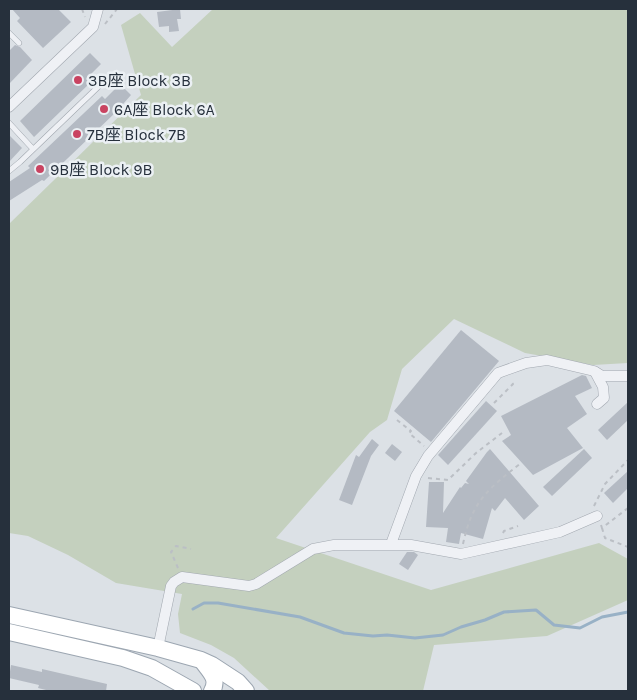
<svg xmlns="http://www.w3.org/2000/svg" width="637" height="700" viewBox="0 0 637 700" font-family="Karla,'Noto Sans TC',sans-serif">
<rect width="100%" height="100%" fill="#dce1e6"/>
<path fill="#c4d0be" d="M213 9H628V363L593 365 525 353 454 319 402 369 387 420 370 432 276 538 431 590 599 543 628 559V600L547 636 434 645 423 691H270L234 658 211 645 180 633 178 614 182 594 116 583 68 555 28 536 9 533V224L141 95 121 25 140 13 172 47Z"/>
<g fill="none" stroke-linecap="round" stroke-linejoin="round">
<path stroke="#98b1c6" stroke-width="3" d="M193 609 204 603H218L300 617 344 633 373 636 387 635 415 638 443 635 461 627 485 620 504 612 536 610 554 625 580 628 602 617 628 612"/>
</g>
<g fill="#b4bac3">
<path d="M12 9H58L71 22 43 48 17 21 20 18Z"/>
<path d="M180 9 181 19H177L179 31 169 32V26L159 27 157 12Z"/>
<path d="M15 45 20 47 32 60 9 84V51Z"/>
<path d="M90 53 101 64 86 79 90 83 34 137 20 121Z"/>
<path d="M120 84 131 95 116 112 44 181 42 180 9 201V182L30 168 28 166 102 96 105 99Z"/>
<path d="M9 135 22 148 9 162Z"/>
<path d="M461 330 499 361 431 442 394 411Z"/>
<path d="M582 375 586 376 592 388 575 396 587 414 567 428 583 448 533 475 502 441 511 435 501 416Z"/>
<path d="M486 401 497 411 448 465 438 455Z"/>
<path d="M628 402V420L607 440 598 430Z"/>
<path d="M372 439 379 445 371 456 352 505 339 500 356 455 359 457Z"/>
<path d="M392 444 402 452 395 461 385 453Z"/>
<path d="M490 449 539 506 524 520 505 498 495 511 492 508 483 539 461 533 459 544 446 542 448 528 426 527 429 482H444L443 513 460 487 461 488 465 483 469 484 466 481 487 452Z"/>
<path d="M584 449 592 458 552 496 543 487Z"/>
<path d="M628 471V488L613 503 604 493Z"/>
<path d="M407 552H414L418 555 408 570 399 564Z"/>
<path d="M11 665 42 672V669L107 684 106 691H50L38 688 39 685 9 678Z"/>
</g>
<g fill="none" stroke-linecap="round" stroke-linejoin="round">
<defs>
<g id="lane">
<path d="M9 33 19 43"/>
<path d="M9 123 33 149"/>
<path d="M9 171 20 162 98 87"/>
</g>
<g id="street">
<path d="M9 107 93 27 98 9"/>
<path d="M595 372 603 387 604 398 597 404"/>
<path d="M391 544 416 476 428 456 498 373 526 363 547 360 594 371 602 376H628"/>
<path d="M158 648 171 586 174 582 182 577 249 586 256 584 313 549 334 545H411L461 554 560 532 597 516"/>
</g>
<g id="primary">
<path d="M9 615 158 648 201 660 212 665 238 682 246 691"/>
<path d="M9 632 123 658 152 668 193 691"/>
<path d="M203 662C210 672 219 679 212 691"/>
</g>
</defs>
<use href="#lane" stroke="#a2a8b0" stroke-width="6"/>
<use href="#street" stroke="#a2a8b0" stroke-width="11"/>
<use href="#primary" stroke="#9ca6b1" stroke-width="18"/>
<g stroke="#bbbfc5" stroke-width="2" stroke-dasharray="4 4" stroke-linecap="butt">
<path d="M82 9 85 17"/>
<path d="M105 24 117 9"/>
<path d="M494 403 513 384 510 380"/>
<path d="M397 420 411 431 409 433 424 446"/>
<path d="M428 478 448 480 476 453 502 433"/>
<path d="M594 506 605 484 628 460"/>
<path d="M601 525 602 528 628 508"/>
<path d="M602 528 605 538 628 547"/>
<path d="M503 533 504 531 518 526"/>
<path d="M463 544C472 501 488 489 521 463"/>
<path d="M178 568 171 552 176 546 191 549"/>
</g>
<use href="#lane" stroke="#eff1f5" stroke-width="5"/>
<use href="#street" stroke="#eff1f5" stroke-width="10"/>
<use href="#primary" stroke="#fff" stroke-width="16"/>
</g>
<g fill="#c94361" stroke="#ebf0f4" stroke-width="2">
<circle cx="78" cy="80" r="5"/>
<circle cx="104" cy="109" r="5"/>
<circle cx="77" cy="134" r="5"/>
<circle cx="40" cy="169" r="5"/>
</g>
<g text-anchor="middle" dominant-baseline="central" stroke-width="5" stroke-linejoin="round" paint-order="stroke">
<g font-size="16" fill="#26303c" stroke="#ebf0f4" text-anchor="start">
<text x="88" y="80">3B座 Block 3B</text>
<text x="114" y="109">6A座 Block 6A</text>
<text x="87" y="134">7B座 Block 7B</text>
<text x="50" y="169">9B座 Block 9B</text>
</g>
</g>
<rect width="637" height="700" fill="none" stroke="#26303c" stroke-width="20"/>
</svg>
